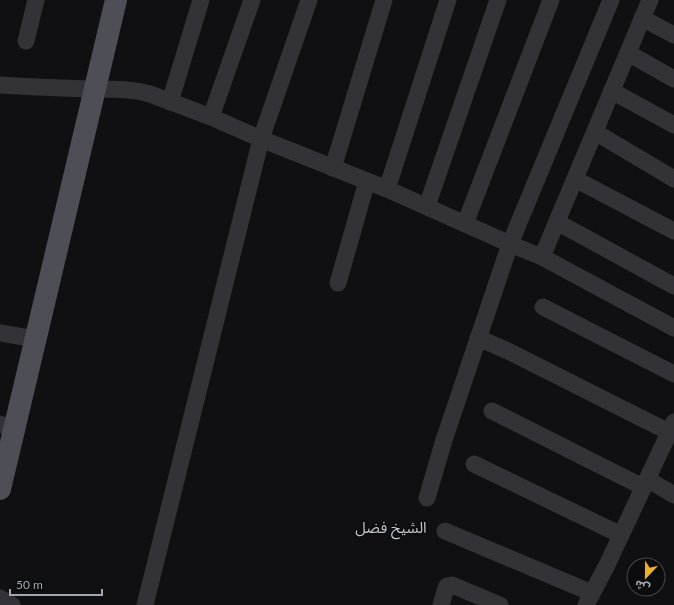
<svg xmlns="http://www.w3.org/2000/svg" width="674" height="605" viewBox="0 0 674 605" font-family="Lato,'Noto Sans Arabic',sans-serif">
<rect width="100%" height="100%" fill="#101012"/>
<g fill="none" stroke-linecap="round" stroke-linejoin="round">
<g stroke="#323237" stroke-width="17">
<path d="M642 18 674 35"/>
<path d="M26 41 36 0"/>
<path d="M628 53 674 79"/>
<path d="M0 85C31 87 62 88 92 89 113 90 129 88 150 94L211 117 261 139 387 189 510 244 542 257 674 328"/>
<path d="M612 91 674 125"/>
<path d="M170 102 201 0"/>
<path d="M211 117 252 0"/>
<path d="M595 132 674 179"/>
<path d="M333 168 384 0"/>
<path d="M575 179 674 231"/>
<path d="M387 189 448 0"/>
<path d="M427 206 498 0"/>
<path d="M557 222 674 286"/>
<path d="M465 224 551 0"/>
<path d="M542 257 650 0"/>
<path d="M338 283 367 181"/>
<path d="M543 307 674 374"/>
<path d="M0 333 35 339"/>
<path d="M478 338 508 351 669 432"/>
<path d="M492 411 643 487"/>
<path d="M0 424 14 430"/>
<path d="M474 464 621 535"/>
<path d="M647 479 674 495"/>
<path d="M427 498 444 440 510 244 611 0"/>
<path d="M445 531 592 593"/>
<path d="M0 598 12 605"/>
<path d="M145 605 261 139 309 0"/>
<path d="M441 605 446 588 447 586 452 585 500 605"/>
<path d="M586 605 607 565 674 422"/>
</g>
<path stroke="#4e4f56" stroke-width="22" d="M0 489 116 0"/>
</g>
<g text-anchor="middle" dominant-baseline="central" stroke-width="3" stroke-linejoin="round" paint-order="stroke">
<g font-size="15" fill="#c3c6ce" stroke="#0c0b0d">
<text x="391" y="527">الشيخ فضل</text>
</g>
</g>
<g transform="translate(646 577) rotate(202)"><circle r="19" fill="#0c0b0d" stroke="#48494f"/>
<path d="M0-3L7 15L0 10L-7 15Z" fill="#ecb02e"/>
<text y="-6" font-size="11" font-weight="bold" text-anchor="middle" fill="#a2a7b2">ش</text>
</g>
<path d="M10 589v6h92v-6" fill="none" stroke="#a2a7b2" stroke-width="2"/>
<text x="16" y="589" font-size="12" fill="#a2a7b2" stroke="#0c0b0d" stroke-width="3" paint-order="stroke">50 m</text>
</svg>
